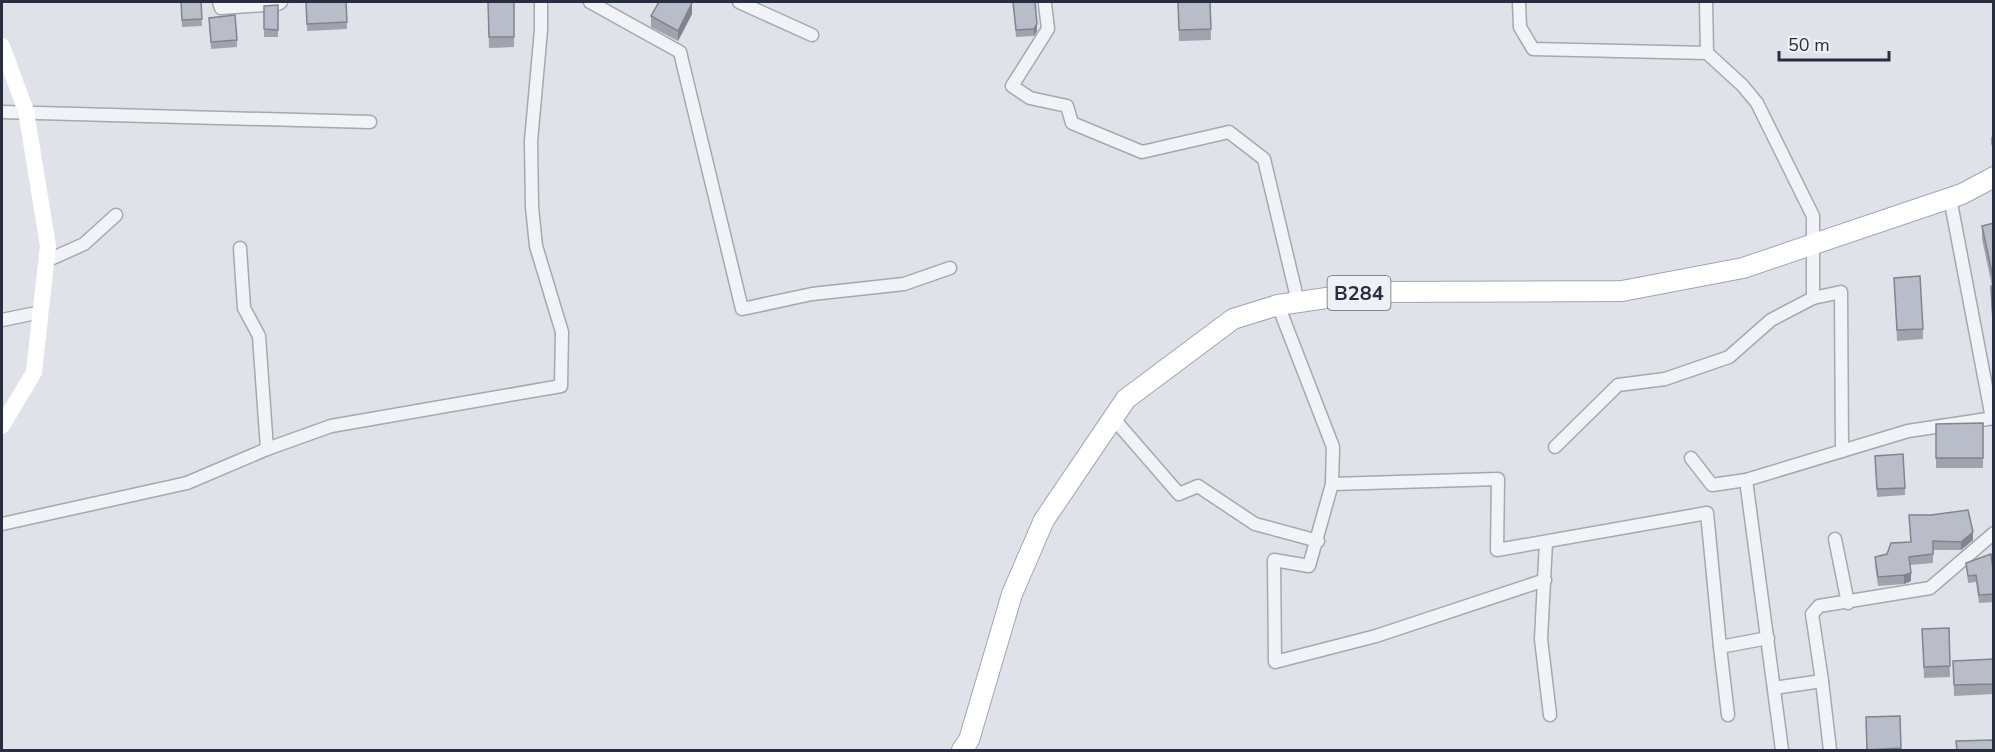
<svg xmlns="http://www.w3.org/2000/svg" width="1995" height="752" viewBox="0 0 1995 752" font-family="'Nunito Sans',sans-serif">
<rect width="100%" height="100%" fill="#dfe2e9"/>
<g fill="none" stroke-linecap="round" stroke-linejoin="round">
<defs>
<g id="street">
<path d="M219 2 221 8 278 4 281 2"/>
<path d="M590 2 680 52 742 309 812 294 904 284 950 268"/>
<path d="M739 2 812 35"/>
<path d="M1519 2 1520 27 1533 49 1707 53 1742 85 1757 103 1813 216V298L1841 292 1842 451"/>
<path d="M1706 2 1707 53"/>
<path d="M1045 4 1048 29 1012 86 1030 98 1067 106 1072 123 1142 152 1229 132 1264 159 1298 302"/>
<path d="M2 112 370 122"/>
<path d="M1950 198 1992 418"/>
<path d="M240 248 244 308 259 336 267 449"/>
<path d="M46 261 84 244 116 215"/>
<path d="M1278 305 1333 447 1332 484 1498 479 1497 550 1707 513 1720 647"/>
<path d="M2 320 41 312"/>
<path d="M1113 418 1179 494 1198 486 1255 524 1318 541"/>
<path d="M1555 447 1618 385 1665 379 1729 357 1771 320 1813 298"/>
<path d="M1691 458 1712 485 1746 480"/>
<path d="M1332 484 1309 566 1274 560 1275 662 1376 636 1545 580"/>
<path d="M2 524 187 483 267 449 331 426 561 386 562 332 536 246 532 207 531 141 541 30V2"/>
<path d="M1835 539 1848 603"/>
<path d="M1546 542 1541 639 1550 715"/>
<path d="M1822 681 1812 614 1819 606 1930 588 1994 533"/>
<path d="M1774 688 1822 681 1830 750"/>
<path d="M1728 715 1720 647 1768 638"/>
<path d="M1782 750 1746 480 1908 431 1994 418"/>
</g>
<path id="primary" d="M962 750 969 740 1012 594 1044 520 1126 399 1233 319 1278 305 1368 292 1622 291 1743 268 1962 194 1994 177"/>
</defs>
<use href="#street" stroke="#a4a8b3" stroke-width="15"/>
<use href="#primary" stroke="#9ea5b5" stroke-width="22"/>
<use href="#street" stroke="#f2f3f7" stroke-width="12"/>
<path stroke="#fff" stroke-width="16" d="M2 46 26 111 48 246 34 372 2 426"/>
<use href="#primary" stroke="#fff" stroke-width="20"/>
</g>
<g fill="#9fa3ad">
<path d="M181 2H201L202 26 182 27Z"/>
<path d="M306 2H346L347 29 307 31Z"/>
<path d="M488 2H514V47L489 48Z"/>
<path d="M1013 2H1035L1037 31 1034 36 1016 37Z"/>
<path d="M1178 2H1210L1211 40 1179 41Z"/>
<path d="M278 5V37H264V6Z"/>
<path d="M692 14 678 41 651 27V16Z"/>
<path d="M209 18 237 40V47L211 49Z"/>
<path d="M1994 136V149L1991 144V137Z"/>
<path d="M1994 223V340L1991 299V286H1992L1982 239V226Z"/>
<path d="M1894 278 1923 329V339L1897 341Z"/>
<path d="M1983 423V468H1936V424Z"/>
<path d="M1875 456 1905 488V495L1877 497Z"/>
<path d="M1909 515 1973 540 1961 550H1933V563L1910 565 1911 581 1904 584 1878 586 1875 565V557L1887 554 1911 542Z"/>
<path d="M1966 563 1994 578V602L1979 603 1976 582 1968 583Z"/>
<path d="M1949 628 1950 677 1924 678 1922 629Z"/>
<path d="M1994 659V694L1954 696 1953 661Z"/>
<path d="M1900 716 1901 750H1866V717Z"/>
</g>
<g fill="#82848d">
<path d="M692 3V14L678 41V31Z"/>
<path d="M1037 24V31L1034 36V29Z"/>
<path d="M1973 532V540L1961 550V542Z"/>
<path d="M1911 573V581L1904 584V575Z"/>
</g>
<g fill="#b9bdc9" stroke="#82848d" stroke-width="1.5">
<path d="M181 2H201L202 19 182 20Z"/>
<path d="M306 2H346L347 22 307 24Z"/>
<path d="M488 2H514V37H489Z"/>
<path d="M659 2H689L692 3 678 31 651 16Z"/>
<path d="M1013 2H1035L1037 24 1034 29 1016 30Z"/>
<path d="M1178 2H1210L1211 29 1179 30Z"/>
<path d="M278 5V30L264 29V6Z"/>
<path d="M235 15 237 40 211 42 209 18Z"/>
<path d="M1994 223V282L1982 226Z"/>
<path d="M1920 276 1923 329 1897 330 1894 278Z"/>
<path d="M1991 286H1994V327L1993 322Z"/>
<path d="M1983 423V458H1936V424Z"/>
<path d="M1903 454 1905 488 1877 489 1875 456Z"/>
<path d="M1968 510 1973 532 1961 542 1933 541V554L1909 557 1911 573 1904 575 1878 577 1875 557 1887 554 1891 543 1911 542 1909 515H1931Z"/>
<path d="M1991 554 1994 578V594L1979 595 1976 575 1968 576 1966 563Z"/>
<path d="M1949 628 1950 666 1924 667 1922 629Z"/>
<path d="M1994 659V684L1954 685 1953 661Z"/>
<path d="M1900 716 1901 748 1867 750 1866 717Z"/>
<path d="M1993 740V750H1957L1956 741Z"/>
</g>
<g text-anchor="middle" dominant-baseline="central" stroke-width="5" stroke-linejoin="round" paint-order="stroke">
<rect fill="#eff1f7" stroke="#636878" stroke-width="1.5" x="1327.5" y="276" width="63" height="34" rx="4.5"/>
<g font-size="20" font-weight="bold" fill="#272e41">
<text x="1359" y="293">B284</text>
</g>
</g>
<rect width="1995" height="752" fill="none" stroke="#272e41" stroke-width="6"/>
<path d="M1779 51v9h110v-9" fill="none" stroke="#272e41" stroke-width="3"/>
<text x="1788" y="51" font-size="18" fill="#272e41" stroke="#eff1f7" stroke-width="4.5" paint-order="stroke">50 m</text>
</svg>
